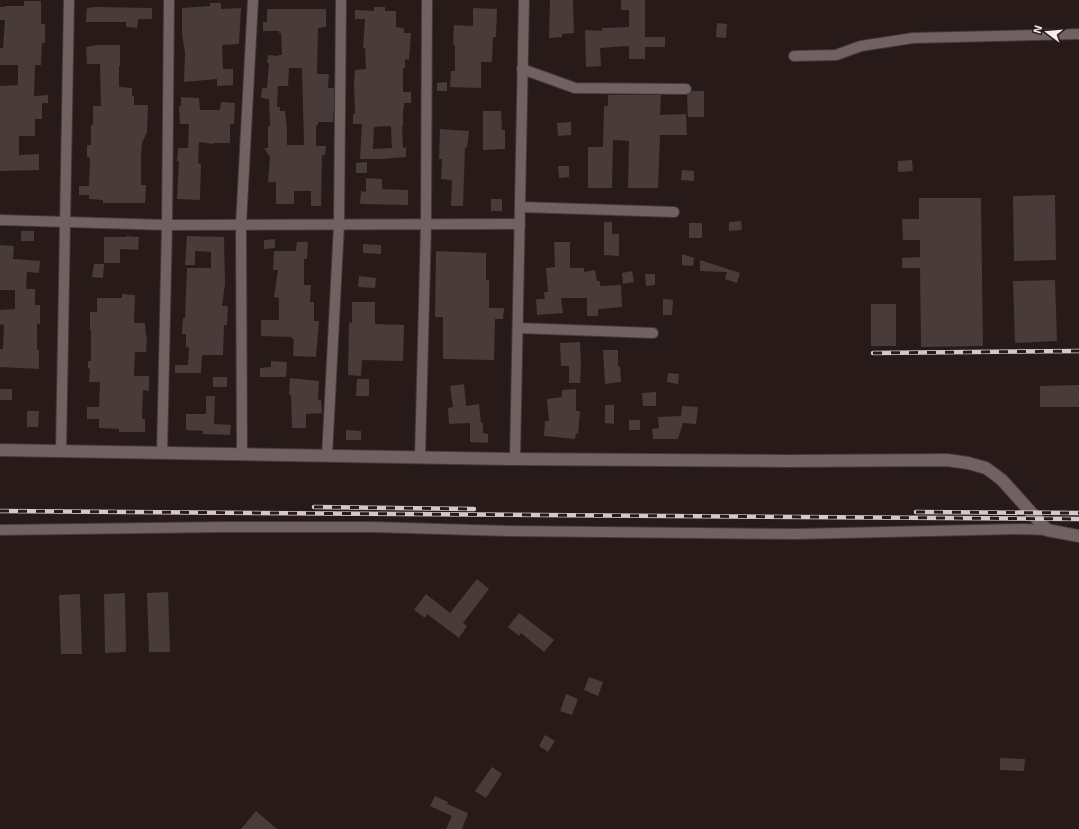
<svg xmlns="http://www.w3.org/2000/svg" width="1079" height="829" viewBox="0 0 1079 829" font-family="'Exo 2',sans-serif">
<rect width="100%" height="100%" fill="#271a19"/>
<g fill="#493b39" fill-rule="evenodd">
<path d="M550 0H573L574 33 562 34V37L549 38Z"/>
<path d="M621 0H645V37H665V47H645V59H629V46L600 48 601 66 586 67 585 30 602 31V28L629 27V10H621Z"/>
<path d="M24 1H41V24H45V43H42L41 65H35L34 96 48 95V103H42V119H35V136H19V155L39 154V170L0 171V86L18 85V65H0V48H3L5 20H0V7H5V6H24Z"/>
<path d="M210 3H221V9L241 8 239 44 222 45 223 69H233V85L217 86V79L184 82 185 53 182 34V8L210 6Z"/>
<path d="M95 7 152 8V19H138L137 28 126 27V22H86L87 8Z"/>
<path d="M374 7H385V11H396V27L404 28V33H411L409 60 405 59V68H403V92H411V103H404V109H403V126L402 127 403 148 406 147V157L380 159H360L362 124H353V114H355L354 83 355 70 366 69 365 48H363L365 19H355V10L374 11ZM390 126 391 127 392 148 373 149 374 127Z"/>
<path d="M473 8 497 9 496 37H493L492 62H481V88L450 87 451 71H455V45H453L454 25 473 26Z"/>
<path d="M267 9H326V27L318 28 317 74H329L328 88H334V109L333 122H318V125H316V146H326L325 155H322L321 206H311V191H294V204H276V182H268L270 157 264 148H268V126H270L269 99 261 98 262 88H267L269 63H267L268 55 278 56V55H282L281 33H279V31H263V22H267ZM289 68H302L304 145H287V129L285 111H280V107H277L278 86H288Z"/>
<path d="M717 23 727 24 726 38 716 37Z"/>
<path d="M97 45H120V66H119V87L132 88V96H134V105H148L147 132 142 143 141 156V185H146L145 203H103V200L89 199V195H79V186H89L90 158 87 157V145H91V125H93V106H101L100 64H87L86 47Z"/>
<path d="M447 82V91H437V83Z"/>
<path d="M692 91H704V117H688L687 95Z"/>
<path d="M608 95H661L660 115 686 114 687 135H660L658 188H628L629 141 613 140 612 188H588V147H603L604 106H608Z"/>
<path d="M181 97 199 98 200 110H220L221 102 235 103 234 124H230V143H214L213 144 199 142 198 163 201 164 200 200 177 199 179 161H177L178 148H188L189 124H180L179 106H181Z"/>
<path d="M483 111H501L502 130H505V149L483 150Z"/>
<path d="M571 122V135L558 136 557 123Z"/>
<path d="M440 129 469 131 467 148 465 147 463 206H451L452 180 441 179 442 159H439Z"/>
<path d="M912 160 913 171 898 172V161Z"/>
<path d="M367 162V173H356V163Z"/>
<path d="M558 166H569V177L559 178Z"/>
<path d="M682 170 694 171V181L681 180Z"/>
<path d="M366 178 382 179V189L408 190V205L360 204 361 191 366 192Z"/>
<path d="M1055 195 1056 260 1014 261 1013 196Z"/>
<path d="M919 198H981L983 346 921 347 920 268H902V258L920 257V240H903L902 219H919Z"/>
<rect x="491" y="199" width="11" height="12"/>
<path d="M741 221 742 230 729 231V222Z"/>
<path d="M604 222H612V234H619V256L604 255Z"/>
<rect x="689" y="223" width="13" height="15"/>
<rect x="21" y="231" width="13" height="10"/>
<path d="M126 236 139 237 138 250 120 249V263H104V237H126Z"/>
<path d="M187 236 224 237 225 284 222 306H228L227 325H224L223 355H202L201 373H175V365H188L189 347 186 348V334H182L183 318H185L187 268H211V252L195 251V265H185Z"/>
<path d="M275 239V248L264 249V240Z"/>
<path d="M297 242H308L307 259H304V285H311L310 302H314V321H319L316 357 293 356 294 339H292V337L261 336V320H279V298L274 297 278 270H273L274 251H296Z"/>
<path d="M554 242H570V268H584V272L595 270 597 281H600V286L621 285 622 307 598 309V316H587V298H561L563 313 537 315 536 299H545L544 292H548L546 268 555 267Z"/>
<path d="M363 244 381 245V254L363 253Z"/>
<path d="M0 245 14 246 13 259 40 261 39 273 27 272 26 289H35V305H40V324H37V350H39V369L0 367V349H3L4 324 0 325V310L15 309V290H0Z"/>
<path d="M436 251 486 253V280H489V308H504L503 319H495L494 360 443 359V317H435Z"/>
<path d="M682 254 694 258 693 266 682 265Z"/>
<path d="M700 260 740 273 737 283 725 279 727 272 700 271Z"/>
<path d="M94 264H104L103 278 92 277Z"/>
<path d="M632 271 634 282 623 284 622 273Z"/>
<path d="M645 274H655V285L646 286Z"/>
<path d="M359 276 376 278 375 288 358 287Z"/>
<path d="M1055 280 1057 341 1015 343 1013 281Z"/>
<path d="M122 294 135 295 134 323H145L146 336H147L146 352H135L134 376H149V391L143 390 142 419H145V432H119V429L99 428V419H87V407H99L100 382H89L90 369 88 368V361H91V330H90V312H97V298H122Z"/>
<path d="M663 299 673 300 672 315H663Z"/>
<path d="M352 302H375V324L404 325 403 361 362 360 361 376 348 375 349 322 352 323Z"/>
<rect x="871" y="304" width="25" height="42"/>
<path d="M580 342 581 365 580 383H569V366H561L560 343Z"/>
<path d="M603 350H618V367L620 366 621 382 605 384Z"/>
<path d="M271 361 287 362 286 377H260V368L271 367Z"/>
<path d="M668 373 679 374 678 384 667 382Z"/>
<rect x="213" y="377" width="14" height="10"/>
<path d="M290 378 319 381 318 400H321L322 413 306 414V428H292L291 395H289Z"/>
<path d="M357 379H369V396H356Z"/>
<path d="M464 384 466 406 479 404 481 423H483V433L488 434V443L470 442V423L449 424 448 408 453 407 450 386Z"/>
<path d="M1079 385V407H1040V386Z"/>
<rect x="0" y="389" width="12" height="11"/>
<path d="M576 389V411H580L578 434 576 433 575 439 544 436 545 421H549L547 399 562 397V390Z"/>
<path d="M656 392V406H643L642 393Z"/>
<path d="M206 396H215L214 424 231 425 230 435 203 434V431L186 430V414H206Z"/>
<path d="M605 405H614V424L605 423Z"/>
<path d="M682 406 698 407 696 424 683 423 678 439H653L652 429 659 428 658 417 681 416Z"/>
<path d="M27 411H39L38 427H27Z"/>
<rect x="629" y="420" width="11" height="10"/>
<path d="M346 430 361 431V440H346Z"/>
<path d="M477 579 489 589 463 623 467 626 459 638 427 614 425 618 414 610 426 594 450 613Z"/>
<path d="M168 592 170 652H149L147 593Z"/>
<path d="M125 593 126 652 105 653 104 594Z"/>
<path d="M80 594 82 654H61L59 595Z"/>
<path d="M519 613 554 640 544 652 521 633 519 636 508 627Z"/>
<path d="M589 677 603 682 598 696 584 690Z"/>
<path d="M566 694 578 699 572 715 560 711Z"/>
<path d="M545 735 555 741 548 752 539 746Z"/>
<path d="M1000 758 1025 759 1024 771 1000 770Z"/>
<path d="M492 767 502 774 486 798 475 791Z"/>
<path d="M435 796 448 802 447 804 468 813 462 829H446L452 816 430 806Z"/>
<path d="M256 811 277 829H241Z"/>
</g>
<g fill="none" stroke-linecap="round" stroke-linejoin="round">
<defs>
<g id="minor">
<path d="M794 56 836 55 861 46 913 38 1079 34"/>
<path d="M522 69 575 88 686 89"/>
<path d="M521 207 674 212"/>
<path d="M0 220 167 225 520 224"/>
<path d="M518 328 653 333"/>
<path d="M61 451 69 0"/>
<path d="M162 453 167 225 169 0"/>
<path d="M242 454 241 225 253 0"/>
<path d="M327 456 339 225 341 0"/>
<path d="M420 458 426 225 427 0"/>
<path d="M515 459 524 0"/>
<path d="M0 530 224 527H371L510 531 797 534 1022 529 1047 530"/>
</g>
<path id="tertiary" d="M0 450 515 459 787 461 947 460 968 463 986 468 1002 480 1047 530 1079 536"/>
</defs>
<use href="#minor" stroke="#423838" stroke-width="12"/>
<use href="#tertiary" stroke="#423838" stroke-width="14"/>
<use href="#minor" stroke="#716160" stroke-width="10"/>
<use href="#tertiary" stroke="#716160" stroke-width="12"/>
<defs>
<g id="rail">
<path d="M873 353 1079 351"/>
<path d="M314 507 474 509"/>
<path d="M0 511 1079 519"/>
<path d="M916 512 1079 513"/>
</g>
</defs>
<use href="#rail" stroke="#d3c9c8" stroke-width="4.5"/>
<use href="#rail" stroke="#271a19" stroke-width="3" stroke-dasharray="9" stroke-linecap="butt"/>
</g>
<g transform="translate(1047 32) rotate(286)" stroke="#271a19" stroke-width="3" paint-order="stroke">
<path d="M0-3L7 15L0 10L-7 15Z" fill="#f7edec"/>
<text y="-6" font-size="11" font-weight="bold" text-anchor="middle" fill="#f7edec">N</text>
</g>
</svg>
